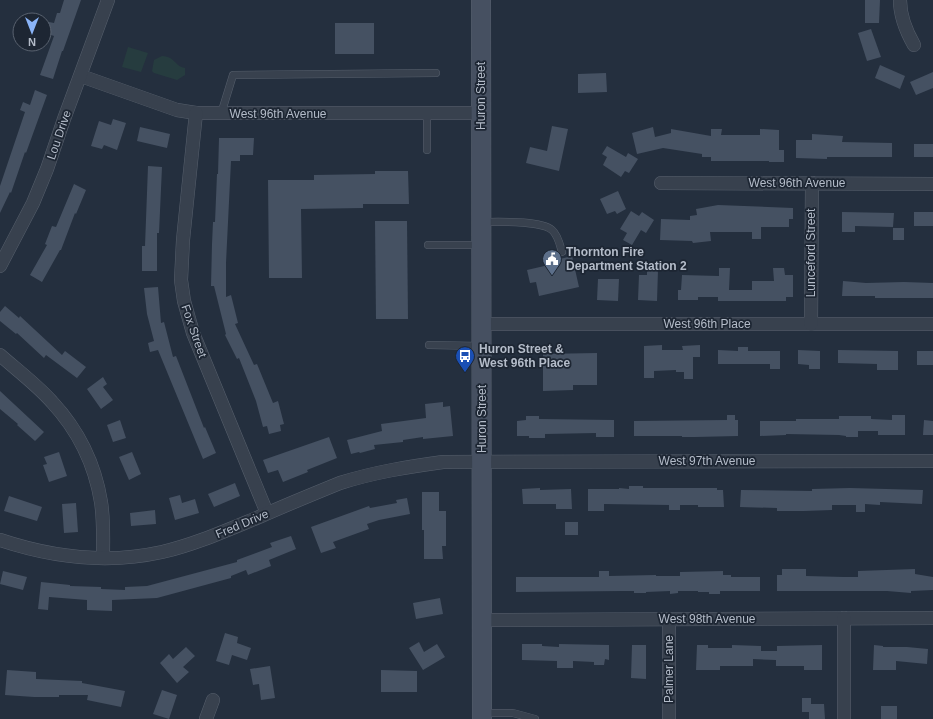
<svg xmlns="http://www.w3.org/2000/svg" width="933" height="719" viewBox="0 0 933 719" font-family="Arial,sans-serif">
<rect width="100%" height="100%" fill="#242f3e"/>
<g fill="#263c3f">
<path d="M128 47 148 53 141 72 122 67Z"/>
<path d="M162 56C176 57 174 66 185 68V75L177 80 154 73 152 71 154 60Z"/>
</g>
<g fill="#455162">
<path d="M64 0H81L63 51H62L53 79 40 75 54 36 45 33 49 22 54 23 57 13H60Z"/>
<path d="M865 0H880L879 23H865Z"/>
<rect x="335" y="23" width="39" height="31"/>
<path d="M871 29 881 57 867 61 858 33Z"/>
<path d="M880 65 905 76 900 89 875 78Z"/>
<path d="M933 72V88L916 95 910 82Z"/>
<path d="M606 73 607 92 578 93V74Z"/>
<path d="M35 90 47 95 26 153 25 152 11 193 10 192 0 213V186L25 112 20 110 23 102 30 105Z"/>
<path d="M113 119 126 123 117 150 104 145 102 149 91 146 99 121 111 125Z"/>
<path d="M552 126 568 129 559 171 526 163 530 147 547 151Z"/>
<path d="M140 127 170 134 167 148 137 141Z"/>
<path d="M653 127 655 137 671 133V129L711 136V129H722L721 135H760V129L779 130V150H784V162H769V161H711V157H702V154L663 148 637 154 632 133Z"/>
<path d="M812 134 843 136 842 142 892 143V157H827V159L796 158V140H812Z"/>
<path d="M219 138H254L253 155H240V161H231L226 263V297L231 295 238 323 235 324 254 365 257 364 273 403 278 401 284 424 280 425 281 431 269 434 267 426 263 427 256 401 239 358 237 359 225 335 226 334 214 286H211L212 244 213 222H215L217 174H218Z"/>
<rect x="914" y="144" width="19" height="13"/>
<path d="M607 146 626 157 628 153 638 159 629 173 625 171 621 177 603 165 607 157 602 154Z"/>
<path d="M148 166 162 167 159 233H157V271H142V246H145Z"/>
<path d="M375 171H408L409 204H363V208L301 209 302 278H269L268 180H314V175L375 174Z"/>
<path d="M74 184 86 190 76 214 75 213 61 250H60L42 282 30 275 47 245 45 244 52 226 56 227Z"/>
<path d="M618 191 626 209 617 214 615 211 607 214 600 199Z"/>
<path d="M718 205 793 208V219H789V227H761V239H752V232H710L711 241 693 243 692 241 660 240 661 219 690 220V216L697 215 696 209Z"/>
<path d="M631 211 639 216 642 212 654 220 646 233 641 230 632 245 623 240 627 233 620 229Z"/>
<path d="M842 212 894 213 893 227 855 226V232H842Z"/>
<rect x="914" y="212" width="19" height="14"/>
<path d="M375 221H407L408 319H376Z"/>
<rect x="893" y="228" width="11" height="12"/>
<path d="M572 256 579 287 539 296 536 282 530 283 527 270 553 264 552 261Z"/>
<path d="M719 268H730L729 290H752V281H774L773 268H784L785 275H793V297H786V301H718V297H698V300H678V290H681L682 275 719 276Z"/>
<path d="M647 270H658L657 301 638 300 639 275H647Z"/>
<path d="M598 279H619L618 301 597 300Z"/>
<path d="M843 281 866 283 904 282 933 283V298H875V296H842Z"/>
<path d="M158 287 161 323 164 322 173 357 176 356 204 428 205 427 216 453 203 459 158 350 150 352 148 343 154 341 147 314 144 288Z"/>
<path d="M5 306 19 318 20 316 62 355 65 351 86 367 77 378 46 355 44 358 17 333 16 334 0 321V312Z"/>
<path d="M662 345V350H683L682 346 700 345V357H693V379H684V372H676V370L654 371V378H644V346Z"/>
<path d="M738 347H748V351H780V369H770V364H718V350L738 351Z"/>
<path d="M798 350 820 351V369H809V365L798 364Z"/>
<path d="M838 350 898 351V370H877V364L838 363Z"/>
<rect x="917" y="351" width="16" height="14"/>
<path d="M597 353V385H573V390L543 391V354Z"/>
<path d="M103 377 107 384 103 387 113 400 101 409 87 389Z"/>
<path d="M0 391 44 432 35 441 17 425 18 424 0 409Z"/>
<path d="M443 402V407L450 406 453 436 423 439V437L403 440V442L374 445 375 449 360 453 359 452 351 454 347 440 382 431 381 424 426 418 425 404Z"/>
<path d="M727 415H735V420H738V436L695 437H682V436H634V421L727 420Z"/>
<path d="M892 415H905V435H878V431H858V437H846V436L839 435 786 434V435L760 436V421H796V419H839V416H871V419L892 420Z"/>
<path d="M526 416H539V419L614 420V437H596V433L545 434V438H529V436H517V421L526 420Z"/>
<path d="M120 420 126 438 113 442 107 425Z"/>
<path d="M924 420 933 421V435H923Z"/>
<path d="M329 437 337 458 307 470 308 472 283 482 278 470 268 473 263 460Z"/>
<path d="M59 452 67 476 49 482 43 465 47 464 44 457Z"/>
<path d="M132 452 141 474 129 480 119 457Z"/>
<path d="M235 483 240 496 214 507 208 494Z"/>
<path d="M629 486H643V488H717V490H723L724 507H698V505H680V510H669V505L604 504V511H588V489H619V488L629 489Z"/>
<path d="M540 488V490L571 489 572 509H556V504H523L522 489Z"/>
<path d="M850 488 923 490 922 504 880 502V505L865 504V512H856V505H832V510L804 511H777V508L740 507 741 490 812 491V489Z"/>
<path d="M422 492H439V511H446V546H442L443 559H424V530H422Z"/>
<path d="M180 495 182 503 195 499 199 513 175 520 169 498Z"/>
<path d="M9 496 42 507 37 521 4 511Z"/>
<path d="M407 498 410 514 379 520 367 524 369 529 333 542 336 548 321 553 311 527 369 506 370 508 397 503 396 500Z"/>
<path d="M76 503 78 532 64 533 62 504Z"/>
<path d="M155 510 156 524 131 526 130 513Z"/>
<rect x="565" y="522" width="13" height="13"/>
<path d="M291 536 296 549 269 560 271 566 248 575 246 570 231 576V578L157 598 112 600V611L87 610V600L49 597 48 610 38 609 41 582 70 585V586L101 587V589L125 590V587L147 586 237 562V560L272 547 270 543Z"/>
<path d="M782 569H806V576L844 577H858V571L915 569V574L933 577V590L911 591V593L887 591H777V575H782Z"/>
<path d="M3 571 27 577 23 590 0 584Z"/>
<path d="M599 571H609V576L656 575V576H680V572L723 571V575H731V577H760V591H720V594H709V592H698V591H678V593L670 594V591L646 592V593H634V591H623L516 592V577H599Z"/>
<path d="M440 598 443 614 416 619 413 603Z"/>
<path d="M225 633 238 637 237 643 251 648 247 660 232 655 229 665 216 661Z"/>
<path d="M419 642 424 652 437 644 445 657 423 670 409 648Z"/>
<path d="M522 644H542V646L559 647V644L609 645V660L605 659 604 665H594V662L573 661V668H557V661L522 660Z"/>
<path d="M632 645H646V679L631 678Z"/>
<path d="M697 645H708V648H732V645L761 646V651H777V646L822 645V670H804V666H776V660L753 659V666H720V670H696Z"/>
<path d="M874 645 883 646V647H907L928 649 927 664 896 661V670H873Z"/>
<path d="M186 647 195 656 183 667 189 672 177 683 160 663 169 654 173 659Z"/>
<path d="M270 666 275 698 261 700 259 684 253 685 250 669Z"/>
<path d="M7 670 36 672V679L82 681V683L125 691 121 707 87 700 88 695H59V697H34L5 695Z"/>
<path d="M381 670 417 671V692H381Z"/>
<path d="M162 690 177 695 169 719 153 714Z"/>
<path d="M802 698H811V704H824L825 719H809V712H802Z"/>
<rect x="881" y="706" width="16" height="13"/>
</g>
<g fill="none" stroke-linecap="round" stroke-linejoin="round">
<defs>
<g id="lane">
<path d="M427 113V150"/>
<path d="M221 114 233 75 436 73"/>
<path d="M481 222C497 222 540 220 552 230 558 235 560 245 562 252"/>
<path d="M428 245H480"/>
<path d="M429 345 481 346"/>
<path d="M484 713H513L535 719"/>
</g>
<g id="street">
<path d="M900 0C900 16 906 31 914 45"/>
<path d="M81 76 177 110 196 113H481"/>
<path d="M196 113 183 240 181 280 184 301 193 333 267 513"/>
<path d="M661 183 933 184"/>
<path d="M0 266 33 203 47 169 64 119 108 0"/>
<path d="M481 324H933"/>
<path d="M811 324 812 183"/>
<path d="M0 355C17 370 37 385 52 402 78 430 95 465 101 502 104 521 103 539 103 557"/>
<path d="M0 540C51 557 108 564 162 552 196 544 227 530 259 517 286 505 313 494 340 483 375 472 407 467 443 462L933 461"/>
<path d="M482 620 933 618"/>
<path d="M206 719 213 700"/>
<path d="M669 719V619"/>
<path d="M844 719V618"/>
</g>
<path id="secondary" d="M481 0 482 719"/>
</defs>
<use href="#lane" stroke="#565f6c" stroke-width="8"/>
<use href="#street" stroke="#565f6c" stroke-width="14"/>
<use href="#secondary" stroke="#565f6c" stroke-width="20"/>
<use href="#lane" stroke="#38414e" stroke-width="7"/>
<use href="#street" stroke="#38414e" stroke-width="13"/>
<use href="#secondary" stroke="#465061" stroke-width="19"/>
</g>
<defs>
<symbol id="civic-pin" viewBox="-11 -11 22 30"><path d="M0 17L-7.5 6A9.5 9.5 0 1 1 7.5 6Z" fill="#5c6f8a" stroke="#1d2633"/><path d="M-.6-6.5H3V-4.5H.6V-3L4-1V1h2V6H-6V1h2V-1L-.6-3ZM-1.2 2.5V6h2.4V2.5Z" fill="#fff"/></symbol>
<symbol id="bus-pin" viewBox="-11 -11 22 30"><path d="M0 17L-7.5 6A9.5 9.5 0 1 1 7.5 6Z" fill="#1a4fb4" stroke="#1d2633"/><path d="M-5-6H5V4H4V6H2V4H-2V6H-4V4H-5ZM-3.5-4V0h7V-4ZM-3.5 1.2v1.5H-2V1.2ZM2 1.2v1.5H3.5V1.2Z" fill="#fff"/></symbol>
</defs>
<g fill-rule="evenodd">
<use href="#civic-pin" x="541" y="248" width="22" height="30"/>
<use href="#bus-pin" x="454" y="345" width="22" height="30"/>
</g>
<g text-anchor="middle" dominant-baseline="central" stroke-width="3.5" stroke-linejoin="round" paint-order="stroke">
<g font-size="12" fill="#b4bcc9" stroke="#1d2633">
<text transform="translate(481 96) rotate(-90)">Huron Street</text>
<text x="278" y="114">West 96th Avenue</text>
<text transform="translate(59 135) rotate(-71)">Lou Drive</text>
<text x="797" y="183">West 96th Avenue</text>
<text transform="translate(811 253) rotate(-90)">Lunceford Street</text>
<text x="707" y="324">West 96th Place</text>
<text transform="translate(194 331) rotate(71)">Fox Street</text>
<text transform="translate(482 419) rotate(-90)">Huron Street</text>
<text x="707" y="461">West 97th Avenue</text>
<text transform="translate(242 524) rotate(-23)">Fred Drive</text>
<text x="707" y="619">West 98th Avenue</text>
<text transform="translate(669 669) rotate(-90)">Palmer Lane</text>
</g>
<g font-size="12" font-weight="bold" fill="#b4bcc9" stroke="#1d2633" text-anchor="start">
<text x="566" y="252">Thornton Fire<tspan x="566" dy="14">Department Station 2</tspan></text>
<text x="479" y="349">Huron Street &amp;<tspan x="479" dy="14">West 96th Place</tspan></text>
</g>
</g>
<g transform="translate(32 32) rotate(180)"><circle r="19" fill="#1d2633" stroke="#59626f"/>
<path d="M0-3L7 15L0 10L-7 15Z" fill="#8ab4f8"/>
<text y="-6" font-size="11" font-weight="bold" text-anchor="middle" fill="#b4bcc9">N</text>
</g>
</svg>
